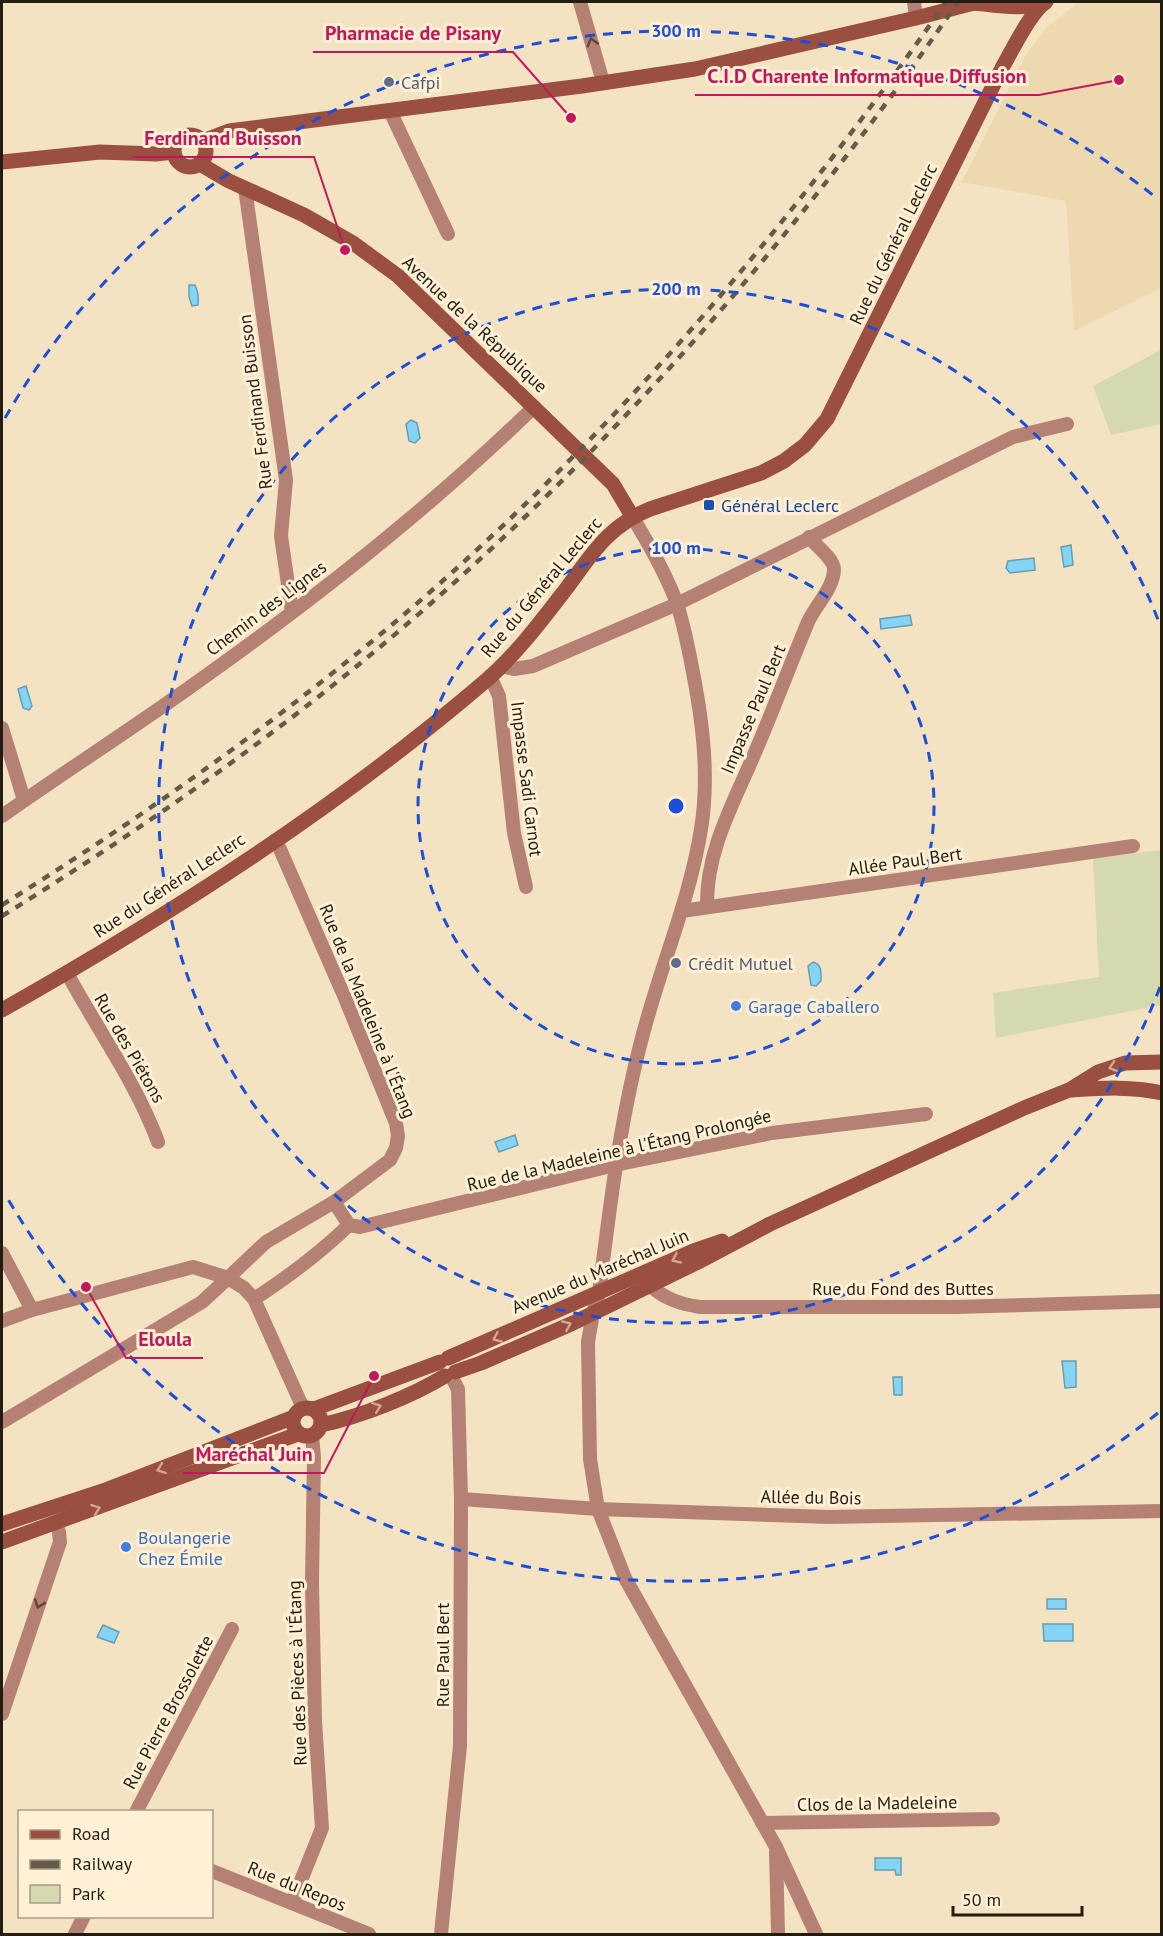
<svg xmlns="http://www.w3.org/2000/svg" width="1163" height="1936" viewBox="0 0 1163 1936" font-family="'PT Sans',sans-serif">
<rect width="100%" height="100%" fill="#f4e3c2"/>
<path fill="#edd8b0" d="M1079 2H1161L1162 288 1074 331 1066 201 962 182 1025 56 1046 28Z"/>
<g fill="#d4d9af">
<path d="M1161 350V424L1111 435 1093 386Z"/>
<path d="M1161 850V1005L996 1038 993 993 1099 977 1093 859Z"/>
</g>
<g fill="#84d4f6" stroke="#679db1" stroke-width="1.5">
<path d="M189 285H195C198 291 199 297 198 305L192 306 189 297Z"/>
<path d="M411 420 417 423 420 438 415 443 409 441 406 424Z"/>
<path d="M1071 545 1073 565 1064 567 1061 547Z"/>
<path d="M1034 558 1035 570 1010 573 1006 568 1008 561Z"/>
<path d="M910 615 912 625 881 629 880 619Z"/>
<path d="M26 686 32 706 29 710 23 708 18 689Z"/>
<path d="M813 962C822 964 821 973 821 981L816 986 811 985 808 966Z"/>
<path d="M515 1135 518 1145 499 1152 495 1142Z"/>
<path d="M1062 1361H1076V1387L1065 1388Z"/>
<path d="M893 1377H902V1395H894Z"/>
<rect x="1047" y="1599" width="19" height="10"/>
<path d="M1043 1624H1073V1641H1044Z"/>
<path d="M103 1625 119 1632 114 1643 97 1637Z"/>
<path d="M875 1858H901V1875H896L895 1870H875Z"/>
</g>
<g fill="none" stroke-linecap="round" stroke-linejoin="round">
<g stroke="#b68175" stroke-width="14">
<path d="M580 2 603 82"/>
<path d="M914 2 916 18"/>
<path d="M390 111 448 234"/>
<path d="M245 188 286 480 281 536 292 612"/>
<path d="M632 516C648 543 665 572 676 601 683 621 687 642 691 662 702 717 710 774 701 829 690 899 661 965 643 1034 620 1119 610 1206 599 1293L593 1313 588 1342 590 1459 598 1509 625 1578 776 1847 816 1934"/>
<path d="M501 666 514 669 533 666 677 604 1013 437 1067 424"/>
<path d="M490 676 499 696 514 833 526 887"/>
<path d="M2 728 24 800"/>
<path d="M2 816C67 770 135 727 200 680 317 597 431 507 534 407"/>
<path d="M707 906C706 849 735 801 756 750 774 708 790 665 808 622 815 606 834 588 834 569 834 559 815 545 809 537"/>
<path d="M682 911 1133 846"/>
<path d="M67 973C97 1029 136 1082 158 1142"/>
<path d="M334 1202 349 1225 360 1227 615 1165 772 1133 926 1114"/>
<path d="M2 1253 32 1310"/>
<path d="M650 1285C664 1299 681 1304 700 1307H955L1162 1301"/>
<path d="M254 1299C288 1277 320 1253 349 1225"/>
<path d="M2 1321 32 1310 193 1267 228 1278 266 1242 334 1202 390 1160 396 1148 398 1136 396 1123 345 998 276 840"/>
<path d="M2 1422 202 1302 228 1278 244 1288 254 1299 303 1408"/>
<path d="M461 1499 598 1509 829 1517 1162 1511"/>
<path d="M2 1714 60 1542 59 1532 56 1524"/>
<path d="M136 1812 232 1629"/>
<path d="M762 1823 993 1819"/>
<path d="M776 1852 778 1934"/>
<path d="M212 1871 369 1934"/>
<path d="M292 1903 322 1828 315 1721 312 1583 314 1457 312 1436"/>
<path d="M75 1934 84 1916"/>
<path d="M441 1934 460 1746 461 1499 458 1389 451 1376"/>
</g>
<g stroke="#9a4f40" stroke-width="15">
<path d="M974 3C994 5 1028 11 1045 2"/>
<circle cx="190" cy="151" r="16"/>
<path d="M203 141 229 131 582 86 695 69 916 18 978 2"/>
<path d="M2 162 100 152 156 154 173 152"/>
<path d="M200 164 229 181 304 215 353 243 398 276 613 484 632 516"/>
<path d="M2 1010C172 914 340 806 489 678 518 652 542 620 566 589 592 554 608 526 650 509L761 473 784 461 805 445 827 419 1003 66C1013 49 1031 11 1046 2"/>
<path d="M1072 1090C1103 1088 1131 1086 1162 1093"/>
<path d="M448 1358 696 1250 722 1241"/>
<path d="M455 1372 481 1363 571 1324 698 1262 770 1224 1024 1108 1069 1090 1098 1072 1125 1063 1162 1062"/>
<circle cx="307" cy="1422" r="14"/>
<path d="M314 1409 440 1362"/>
<path d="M321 1425C362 1416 410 1397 445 1376"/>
<path d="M2 1524 103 1491 294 1417"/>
<path d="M2 1542 298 1434"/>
</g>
<g stroke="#645b48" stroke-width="4.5" stroke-dasharray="8 8" stroke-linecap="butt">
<path d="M2 905C138 820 271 726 394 623 606 444 788 229 946 2"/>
<path d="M2 916C151 824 297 721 429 605 631 428 807 222 958 2"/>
</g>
</g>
<defs><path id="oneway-chevron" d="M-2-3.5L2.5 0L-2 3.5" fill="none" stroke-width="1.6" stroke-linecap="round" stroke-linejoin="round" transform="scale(1.5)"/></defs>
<g stroke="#5e4539">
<use href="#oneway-chevron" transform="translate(592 42) rotate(-106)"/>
<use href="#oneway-chevron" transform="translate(39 1604) rotate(109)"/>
</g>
<g stroke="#d2a892">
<use href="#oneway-chevron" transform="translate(1113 1067) rotate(162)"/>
<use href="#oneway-chevron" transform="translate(676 1259) rotate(156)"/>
<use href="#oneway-chevron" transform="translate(567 1325) rotate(-24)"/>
<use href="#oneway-chevron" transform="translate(497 1338) rotate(156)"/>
<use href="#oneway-chevron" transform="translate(377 1407) rotate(-21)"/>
<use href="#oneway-chevron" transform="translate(161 1469) rotate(160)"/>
<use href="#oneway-chevron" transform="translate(96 1509) rotate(-20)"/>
</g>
<g fill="none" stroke="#1d4ed8" stroke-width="3" stroke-dasharray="10 8">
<circle cx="676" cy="806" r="258"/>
<path d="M1160 987A517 517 0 1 1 1160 625"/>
<path d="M1158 1413A775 775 0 0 1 5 1194M5 418A775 775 0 0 1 1158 199"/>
</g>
<g fill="#5c6f8a" stroke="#fff0d6" stroke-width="2">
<circle cx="389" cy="82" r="6"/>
<circle cx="676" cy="963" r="6"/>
</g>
<rect fill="#1a4fb4" stroke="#fff0d6" stroke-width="2" x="703" y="499" width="12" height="12" rx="3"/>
<g fill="#3f7fe0" stroke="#fff0d6" stroke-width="2">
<circle cx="736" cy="1006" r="6"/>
<circle cx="126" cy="1547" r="6"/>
</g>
<g text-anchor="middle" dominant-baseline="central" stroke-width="6" stroke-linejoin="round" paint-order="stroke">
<g font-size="18" fill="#4e5e75" stroke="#fff0d6" text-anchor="start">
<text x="401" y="82">Cafpi</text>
<text x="688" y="963">Crédit Mutuel</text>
</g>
<g font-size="18" fill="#231d11" stroke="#fff0d6">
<text transform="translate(893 244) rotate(-64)">Rue du Général Leclerc</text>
<text transform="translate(475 324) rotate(43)">Avenue de la République</text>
<text transform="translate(255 402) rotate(-97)">Rue Ferdinand Buisson</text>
<text transform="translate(541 587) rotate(-50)">Rue du Général Leclerc</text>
<text transform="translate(266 608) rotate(-37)">Chemin des Lignes</text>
<text transform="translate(753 709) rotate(-67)">Impasse Paul Bert</text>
<text transform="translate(527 779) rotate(83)">Impasse Sadi Carnot</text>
<text transform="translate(905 861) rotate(-8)">Allée Paul Bert</text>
<text transform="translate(169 885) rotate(-33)">Rue du Général Leclerc</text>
<text transform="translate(368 1011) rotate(68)">Rue de la Madeleine à l'Étang</text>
<text transform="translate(130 1048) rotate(60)">Rue des Piétons</text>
<text transform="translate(619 1150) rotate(-13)">Rue de la Madeleine à l'Étang Prolongée</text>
<text transform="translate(600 1271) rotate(-23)">Avenue du Maréchal Juin</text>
<text x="903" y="1288">Rue du Fond des Buttes</text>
<text transform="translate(811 1497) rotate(1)">Allée du Bois</text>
<text transform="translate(442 1655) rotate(-90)">Rue Paul Bert</text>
<text transform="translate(297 1673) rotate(-92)">Rue des Pièces à l'Étang</text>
<text transform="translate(168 1712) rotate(-62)">Rue Pierre Brossolette</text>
<text transform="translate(877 1803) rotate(-1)">Clos de la Madeleine</text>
<text transform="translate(297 1886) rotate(22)">Rue du Repos</text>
</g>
<g font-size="18" fill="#164399" stroke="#fff0d6" text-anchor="start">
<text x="721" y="505">Général Leclerc</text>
</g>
<g font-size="18" fill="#366cbe" stroke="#fff0d6" text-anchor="start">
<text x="748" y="1006">Garage Caballero</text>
<text x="138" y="1537">Boulangerie<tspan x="138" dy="21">Chez Émile</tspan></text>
</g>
</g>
<circle cx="676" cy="806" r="9" fill="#1d4ed8" stroke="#fff0d6" stroke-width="3"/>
<g font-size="18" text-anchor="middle" font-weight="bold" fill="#1d4ed8" stroke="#fff0d6" stroke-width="6" stroke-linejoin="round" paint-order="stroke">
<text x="676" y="37">300 m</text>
<text x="676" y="295">200 m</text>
<text x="676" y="554">100 m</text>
</g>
<path fill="none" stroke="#c2185b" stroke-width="2" d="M571 118L513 52H313M1119 80L1039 95H695M345 250L314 157H132M86 1287L126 1358H203M374 1376L324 1473H183"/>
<g fill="#c2185b" stroke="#fff0d6" stroke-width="2">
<circle cx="571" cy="118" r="6"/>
<circle cx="1119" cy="80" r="6"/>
<circle cx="345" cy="250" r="6"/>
<circle cx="86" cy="1287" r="6"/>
<circle cx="374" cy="1376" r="6"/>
</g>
<g font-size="20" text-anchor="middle" font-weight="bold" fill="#c2185b" stroke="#fff0d6" stroke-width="6" stroke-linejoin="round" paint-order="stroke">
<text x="413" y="40">Pharmacie de Pisany</text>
<text x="867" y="83">C.I.D Charente Informatique Diffusion</text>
<text x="223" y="145">Ferdinand Buisson</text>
<text x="165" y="1346">Eloula</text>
<text x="254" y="1461">Maréchal Juin</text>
</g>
<rect width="1163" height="1936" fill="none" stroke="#231d11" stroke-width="6"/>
<rect x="18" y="1810" width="195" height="108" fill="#fff0d6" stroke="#a79c87" stroke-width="1.5"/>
<rect x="30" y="1830" width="30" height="9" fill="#9a4f40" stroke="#a79c87" stroke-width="1.5"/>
<text x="72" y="1840" font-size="18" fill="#231d11">Road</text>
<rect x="30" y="1860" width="30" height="9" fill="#645b48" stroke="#a79c87" stroke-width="1.5"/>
<text x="72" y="1870" font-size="18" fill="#231d11">Railway</text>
<rect x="30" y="1885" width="30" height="18" fill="#d4d9af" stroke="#a79c87" stroke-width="1.5"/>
<text x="72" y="1900" font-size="18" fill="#231d11">Park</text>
<path d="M953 1906v9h129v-9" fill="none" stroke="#231d11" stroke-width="3"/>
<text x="962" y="1906" font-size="18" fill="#231d11" stroke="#fff0d6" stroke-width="4.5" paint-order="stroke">50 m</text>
</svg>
